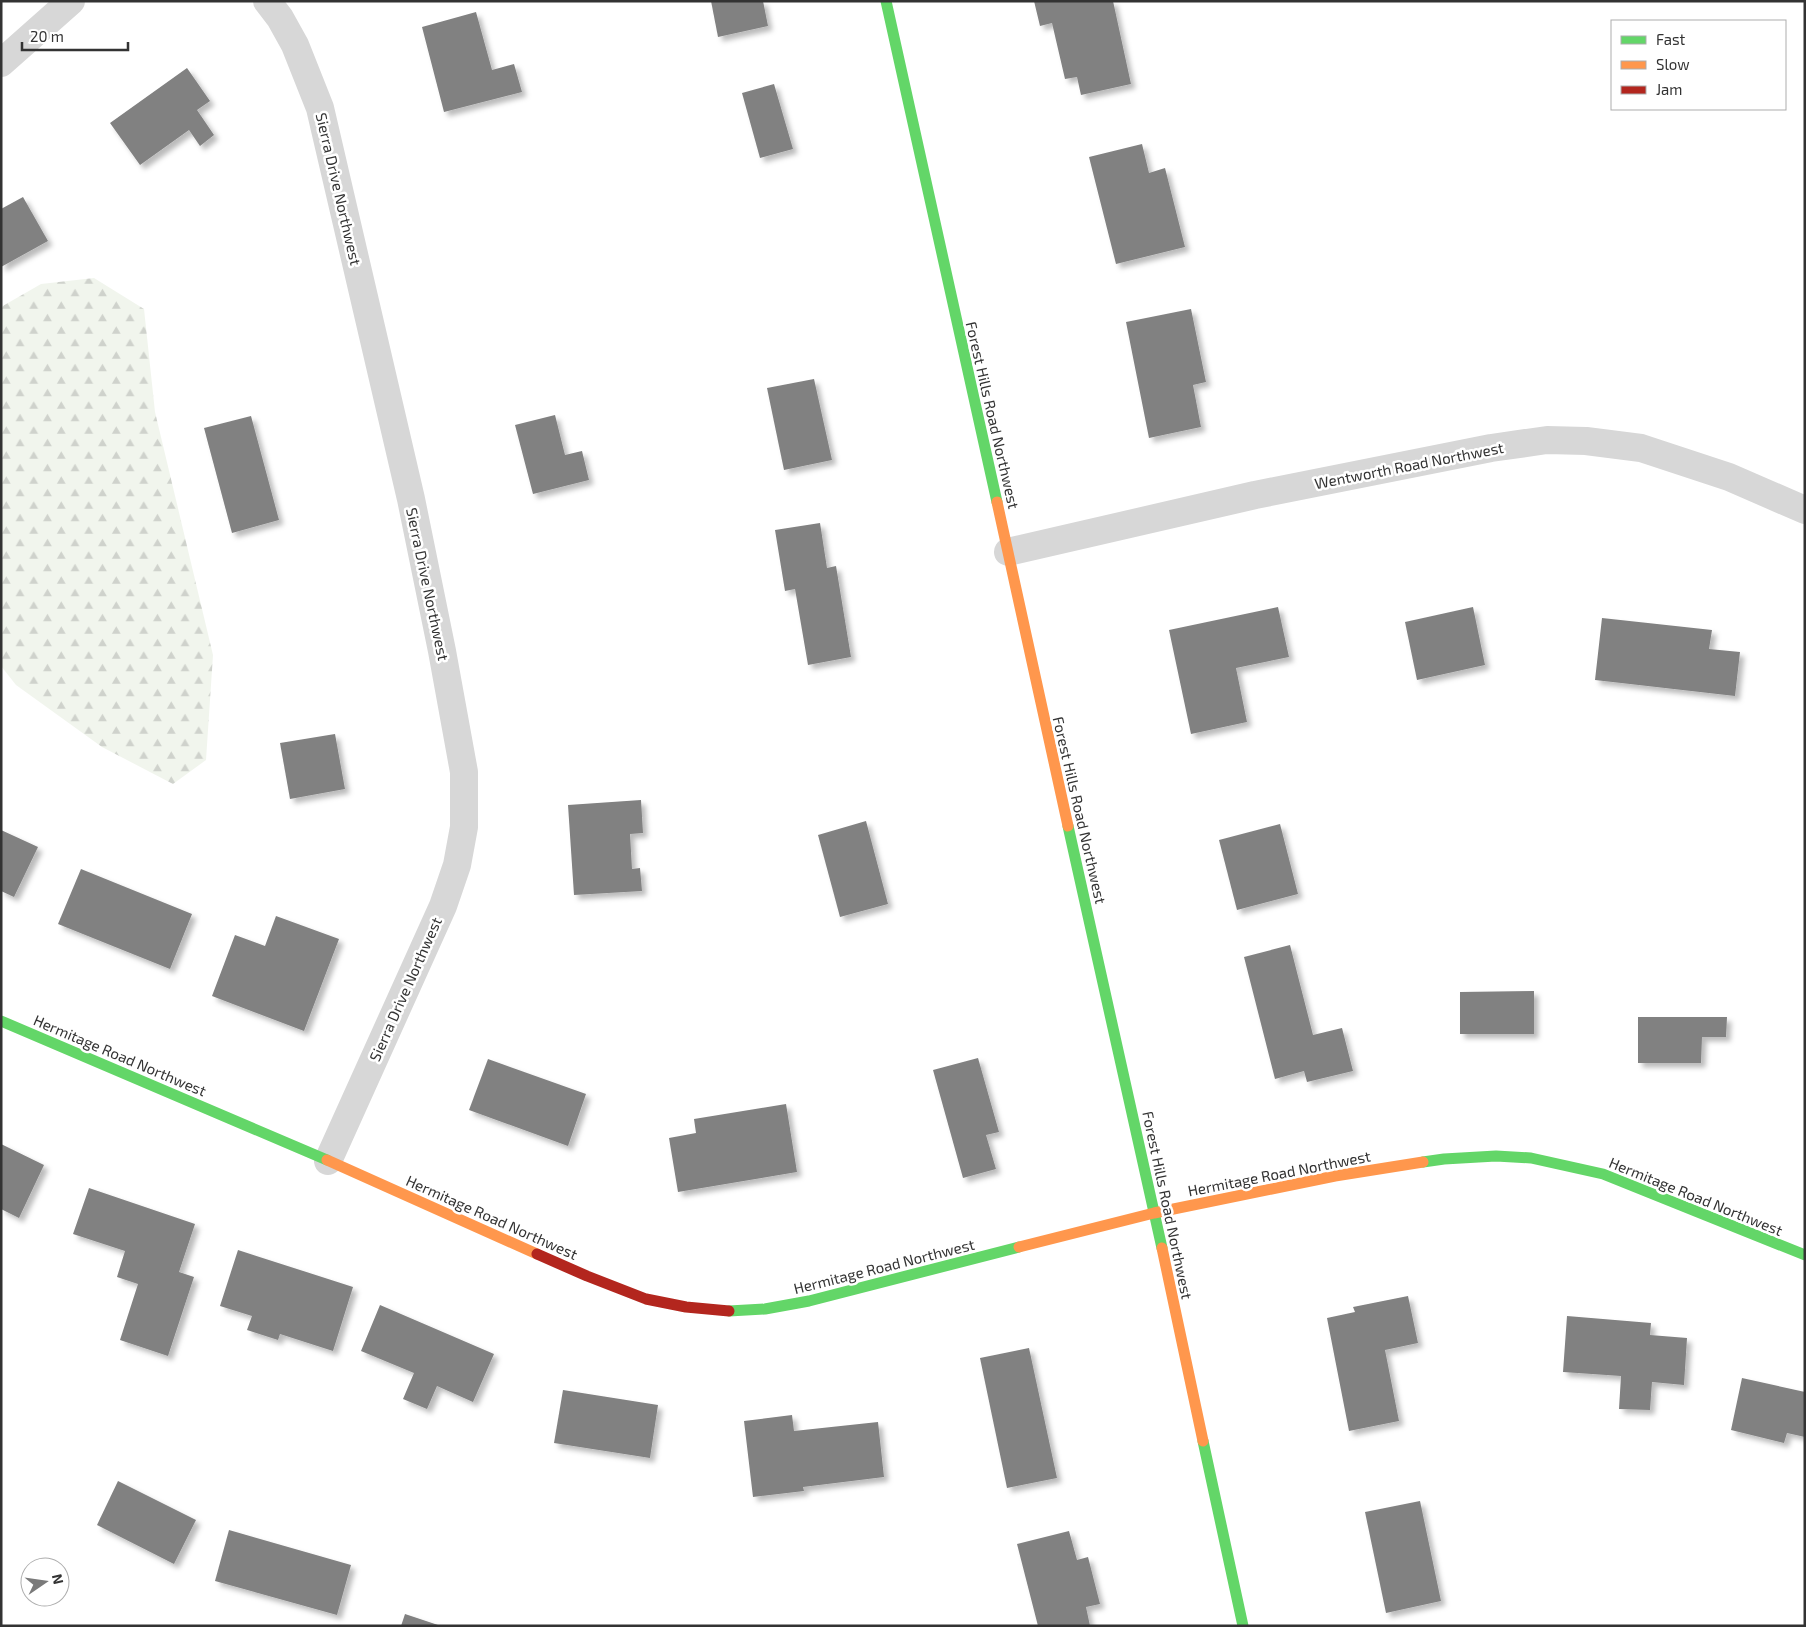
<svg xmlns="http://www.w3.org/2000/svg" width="1806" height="1627" viewBox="0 0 1806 1627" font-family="'Exo 2',sans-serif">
<defs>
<pattern id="forest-firs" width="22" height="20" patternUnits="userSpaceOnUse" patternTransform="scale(1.25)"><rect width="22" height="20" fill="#f1f5ed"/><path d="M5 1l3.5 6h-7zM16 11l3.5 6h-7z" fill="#cfd2cc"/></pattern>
<filter id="shadow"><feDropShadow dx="4.5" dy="4.5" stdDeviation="2.5" flood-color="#0004"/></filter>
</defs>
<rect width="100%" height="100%" fill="#fff"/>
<path fill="url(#forest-firs)" d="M94 278 144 309 155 412 213 655 206 760 173 784 102 747 16 685 1 666V307L41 284Z"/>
<g fill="#818181" filter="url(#shadow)">
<path d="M711 1H763L768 26 718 37Z"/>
<path d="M1034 1H1113L1131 84 1081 95 1077 77 1065 79 1052 23 1040 26Z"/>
<path d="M476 12 492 70 514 64 522 92 444 112 422 27Z"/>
<path d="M187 68 210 101 197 110 214 135 200 146 189 130 140 165 110 123Z"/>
<path d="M774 84 793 149 760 158 742 93Z"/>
<path d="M1142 144 1149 173 1165 168 1185 247 1116 264 1089 157Z"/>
<path d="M23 197 48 241 1 267V209Z"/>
<path d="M1191 309 1206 382 1193 385 1201 427 1149 438 1126 322Z"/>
<path d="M814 379 832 460 784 470 767 388Z"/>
<path d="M555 415 565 455 582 451 589 480 533 494 515 425Z"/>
<path d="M251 416 279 520 232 533 204 428Z"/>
<path d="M820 523 827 568 836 566 851 657 808 665 795 589 785 591 775 530Z"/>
<path d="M1278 607 1289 657 1236 668 1247 722 1191 734 1169 630Z"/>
<path d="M1473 607 1485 665 1417 680 1405 622Z"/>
<path d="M1602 618 1712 630 1709 649 1740 652 1735 696 1595 680Z"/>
<path d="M335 734 345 789 290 799 280 743Z"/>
<path d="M641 800 643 833 630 834 632 869 640 868 642 891 574 895 568 805Z"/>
<path d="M866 821 888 904 840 917 818 835Z"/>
<path d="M1280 824 1298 894 1237 910 1219 840Z"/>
<path d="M1 830 38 847 14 897 1 891Z"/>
<path d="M81 869 192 914 170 969 58 924Z"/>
<path d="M276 916 339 939 304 1031 212 996 235 935 265 946Z"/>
<path d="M1290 945 1313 1035 1342 1028 1353 1071 1307 1082 1304 1071 1275 1079 1244 957Z"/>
<path d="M1534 991V1034H1460V992Z"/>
<path d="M1638 1017H1727L1726 1037H1702L1701 1063H1638Z"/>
<path d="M978 1058 999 1132 986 1135 996 1169 963 1178 933 1070Z"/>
<path d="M488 1059 586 1094 568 1146 469 1110Z"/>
<path d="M786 1104 797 1172 678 1192 669 1138 696 1133 694 1119Z"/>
<path d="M1 1144 44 1165 19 1218 1 1209Z"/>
<path d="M89 1188 195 1224 179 1272 194 1277 168 1356 120 1340 138 1284 117 1277 125 1251 73 1234Z"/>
<path d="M238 1250 353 1287 333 1351 280 1334 278 1340 247 1330 252 1316 220 1306Z"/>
<path d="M1408 1296 1418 1343 1385 1350 1399 1421 1349 1431 1327 1318 1355 1312 1353 1307Z"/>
<path d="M380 1305 494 1354 473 1402 437 1386 427 1409 403 1399 414 1373 361 1351Z"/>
<path d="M1567 1316 1651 1323 1650 1335 1687 1338 1684 1385 1652 1382 1650 1410 1619 1409 1621 1376 1563 1372Z"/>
<path d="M1029 1348 1057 1478 1007 1488 980 1358Z"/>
<path d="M1742 1378 1805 1392V1437L1787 1433 1784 1443 1731 1430Z"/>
<path d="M563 1390 658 1405 650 1458 554 1443Z"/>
<path d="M792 1415 794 1431 878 1422 884 1477 803 1487 804 1491 753 1497 744 1421Z"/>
<path d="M118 1481 196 1520 174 1564 97 1525Z"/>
<path d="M1420 1501 1441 1601 1386 1613 1365 1512Z"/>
<path d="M229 1530 351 1565 337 1615 215 1581Z"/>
<path d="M1069 1531 1077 1560 1088 1557 1100 1604 1086 1607 1090 1626H1038L1017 1544Z"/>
<path d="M405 1614 438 1625V1626H401Z"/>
</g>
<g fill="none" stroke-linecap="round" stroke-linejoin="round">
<g stroke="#d7d7d7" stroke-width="28">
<path d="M267 1 280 18 295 45 320 108 411 499 442 651 464 772V827L457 865 443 906 328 1161"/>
<path d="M1 63 71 1"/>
<path d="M1008 552 1255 495 1491 448 1547 440 1586 441 1641 448 1729 477 1805 510"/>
</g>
<g stroke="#63d668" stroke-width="11">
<path d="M886 1 997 502"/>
<path d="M1068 826 1162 1248"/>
<path d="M1 1021 327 1160"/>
<path d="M1423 1162 1444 1159 1496 1156 1531 1158 1603 1174 1805 1255"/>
<path d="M729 1311 765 1309 809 1301 1019 1247"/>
<path d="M1203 1441 1243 1626"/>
</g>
<g stroke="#ff974d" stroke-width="11">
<path d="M997 502 1068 826"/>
<path d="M327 1160 537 1254"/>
<path d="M1019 1247 1154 1213 1335 1176 1423 1162"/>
<path d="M1162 1248 1203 1441"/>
</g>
<path stroke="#b3261e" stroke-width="11" d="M537 1254 587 1276 646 1299 686 1307 729 1311"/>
</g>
<g text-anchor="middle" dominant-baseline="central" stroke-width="5" stroke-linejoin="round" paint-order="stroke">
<g font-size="15" fill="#333" stroke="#fff">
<text transform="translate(339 189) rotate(77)">Sierra Drive Northwest</text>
<text transform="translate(993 415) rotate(77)">Forest Hills Road Northwest</text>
<text transform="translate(1409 465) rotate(-11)">Wentworth Road Northwest</text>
<text transform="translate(428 584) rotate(78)">Sierra Drive Northwest</text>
<text transform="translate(1080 810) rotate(77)">Forest Hills Road Northwest</text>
<text transform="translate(405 989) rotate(-66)">Sierra Drive Northwest</text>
<text transform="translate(120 1055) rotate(23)">Hermitage Road Northwest</text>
<text transform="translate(1279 1173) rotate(-11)">Hermitage Road Northwest</text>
<text transform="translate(1696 1196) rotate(22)">Hermitage Road Northwest</text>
<text transform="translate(1168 1205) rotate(78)">Forest Hills Road Northwest</text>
<text transform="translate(492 1217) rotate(24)">Hermitage Road Northwest</text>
<text transform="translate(884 1266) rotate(-14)">Hermitage Road Northwest</text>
</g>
</g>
<rect width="1806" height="1627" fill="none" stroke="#333333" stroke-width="5"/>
<rect x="1611" y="20" width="175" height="90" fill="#ffffff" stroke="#adadad"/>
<rect x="1621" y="36" width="25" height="8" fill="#63d668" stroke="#adadad"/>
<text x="1656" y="45" font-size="15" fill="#333333">Fast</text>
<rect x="1621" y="61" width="25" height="8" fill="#ff974d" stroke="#adadad"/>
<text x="1656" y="70" font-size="15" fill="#333333">Slow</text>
<rect x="1621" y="86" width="25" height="8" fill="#b3261e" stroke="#adadad"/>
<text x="1656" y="95" font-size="15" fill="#333333">Jam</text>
<g transform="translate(45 1582) rotate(77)"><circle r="24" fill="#ffffff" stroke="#adadad"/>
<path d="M0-4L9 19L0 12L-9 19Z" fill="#7a7a7a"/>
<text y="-8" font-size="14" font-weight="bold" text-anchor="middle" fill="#333333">N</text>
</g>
<path d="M22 42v8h106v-8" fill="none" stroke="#333333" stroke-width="2.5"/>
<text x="30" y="42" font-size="15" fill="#333333" stroke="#ffffff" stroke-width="4" paint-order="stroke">20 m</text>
</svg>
